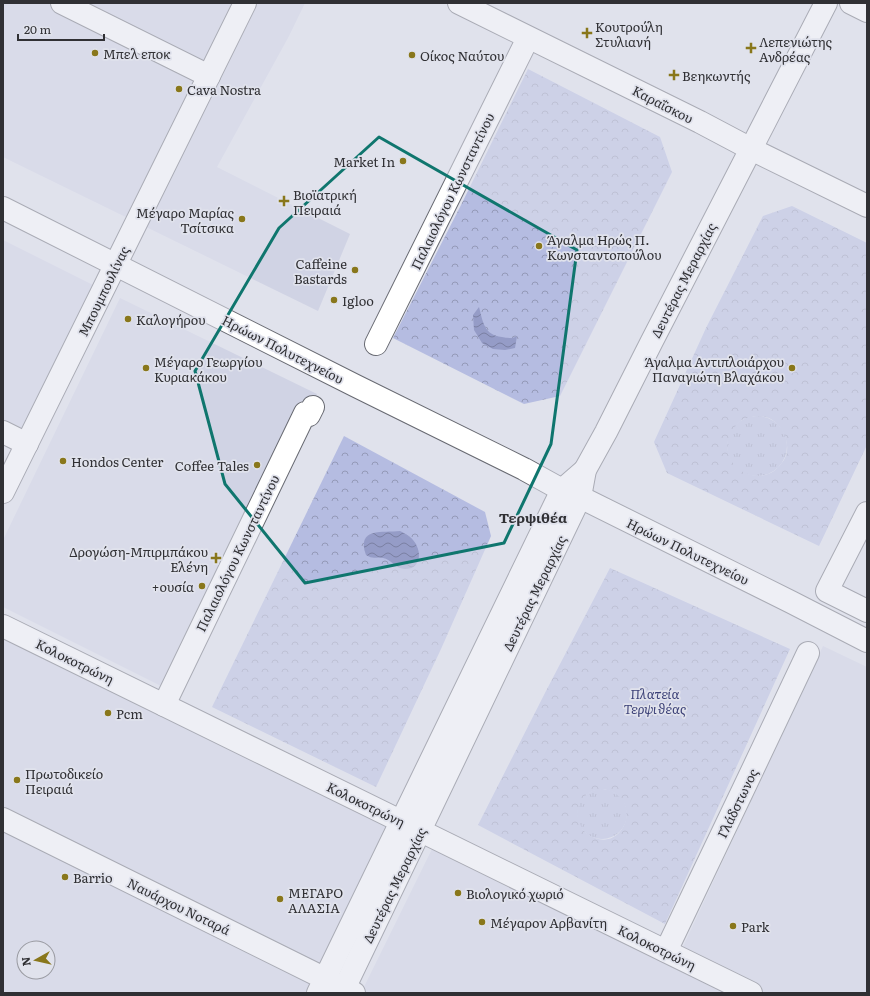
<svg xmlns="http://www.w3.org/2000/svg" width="870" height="996" viewBox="0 0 870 996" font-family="Literata,serif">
<defs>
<pattern id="grass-tufts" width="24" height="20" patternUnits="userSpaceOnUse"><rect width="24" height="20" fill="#b5bce1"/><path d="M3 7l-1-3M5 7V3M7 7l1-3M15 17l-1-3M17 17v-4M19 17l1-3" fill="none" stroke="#9499b7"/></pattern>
<pattern id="park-crowns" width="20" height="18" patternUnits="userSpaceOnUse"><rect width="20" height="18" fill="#b5bce1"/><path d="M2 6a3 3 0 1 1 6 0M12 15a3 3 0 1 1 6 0" fill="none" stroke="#9499b7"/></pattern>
<pattern id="water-waves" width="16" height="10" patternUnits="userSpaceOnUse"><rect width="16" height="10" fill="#959cc7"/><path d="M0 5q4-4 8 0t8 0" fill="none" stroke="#7a80a2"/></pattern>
</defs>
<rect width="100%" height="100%" fill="#e0e2ec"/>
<g fill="#d0d3e4" fill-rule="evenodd">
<path d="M3 3H305L289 36 217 167 350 234 318 311 3 157Z"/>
<path d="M3 240 95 286 25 434 3 422Z"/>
<path d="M120 298 317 394 173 692 3 607V540Z"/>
<path d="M3 639 392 828 311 993H3ZM24 948H48V972H24Z"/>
<path d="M823 646 867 667V993H361L433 847 674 966Z"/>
</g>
<g fill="url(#grass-tufts)">
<circle cx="757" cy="446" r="30"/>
<circle cx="602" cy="814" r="25"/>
</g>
<g fill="url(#park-crowns)" fill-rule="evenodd">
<path d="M528 69 660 137 672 172 560 396 524 404 393 338 460 207Z"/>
<path d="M792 206 867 243V445L819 546 667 473 654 442 706 328 763 216ZM754 416C757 417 762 416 766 417 782 422 793 445 784 460 781 464 778 468 774 471 751 486 720 463 729 437 732 431 736 424 742 420 745 418 750 418 754 416Z"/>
<path d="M344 436 485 512 491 536 441 649 376 787 212 707Z"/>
<path d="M610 568 790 649 665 924 478 825 546 691ZM605 789C609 791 613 791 616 794 639 810 621 848 595 838 588 835 583 832 580 824 574 812 580 796 593 791 596 790 601 790 605 789Z"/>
</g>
<g fill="url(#water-waves)">
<path d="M479 307C483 322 484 335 502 337 507 338 513 339 517 336L515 348 505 350 493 349 482 343 474 330 473 315Z"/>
<path d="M400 531C404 533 410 536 413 540 422 550 422 569 405 569 396 569 391 559 383 558 376 556 374 560 366 555 356 527 383 533 400 531Z"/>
</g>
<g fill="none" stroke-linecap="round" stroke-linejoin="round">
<defs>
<g id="minor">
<path d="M62 3 209 76"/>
<path d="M459 3 617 81 700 122 751 149 867 206"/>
<path d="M851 3 867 11"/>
<path d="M376 344 528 38"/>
<path d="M3 432 27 444"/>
<path d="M3 492 245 3"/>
<path d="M867 513 827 591 867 611"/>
<path d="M3 626 751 993"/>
<path d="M164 705 305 413 309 415 313 407"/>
<path d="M3 819 354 993"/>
<path d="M666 951 743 790 808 653"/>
<path d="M318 993 562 490 585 470"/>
</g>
<g id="major">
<path d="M3 208 356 386 524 469 562 490 580 497 791 602 867 641"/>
<path d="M342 993 580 497 585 470 606 432 651 343 826 3"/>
</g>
</defs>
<use href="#minor" stroke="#686a72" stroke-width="24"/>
<use href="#major" stroke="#686a72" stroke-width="24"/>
<use href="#minor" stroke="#fff" stroke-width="22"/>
<use href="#major" stroke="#fff" stroke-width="22"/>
</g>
<path d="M0 0H870V996H0ZM379 137 577 250 551 444 504 543 305 583 225 484 195 371 279 228Z" fill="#e0e2ec" fill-opacity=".55" fill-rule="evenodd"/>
<path fill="none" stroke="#0f766e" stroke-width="3" stroke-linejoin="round" d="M379 137 577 250 551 444 504 543 305 583 225 484 195 371 279 228Z"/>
<g fill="#89771b" stroke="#e0e2ec" stroke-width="1.5">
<path d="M585 27h4v4h4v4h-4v4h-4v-4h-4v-4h4z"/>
<path d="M749 42h4v4h4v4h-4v4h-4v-4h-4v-4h4z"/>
<circle cx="95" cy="53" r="4"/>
<circle cx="412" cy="55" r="4"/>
<path d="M672 69h4v4h4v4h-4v4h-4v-4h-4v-4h4z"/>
<circle cx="179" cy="89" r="4"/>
<circle cx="403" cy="161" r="4"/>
<path d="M282 195h4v4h4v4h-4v4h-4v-4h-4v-4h4z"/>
<circle cx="242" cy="219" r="4"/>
<circle cx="539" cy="246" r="4"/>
<circle cx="355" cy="270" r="4"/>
<circle cx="334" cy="300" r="4"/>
<circle cx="128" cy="319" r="4"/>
<circle cx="146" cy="368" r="4"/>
<circle cx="792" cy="368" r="4"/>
<circle cx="63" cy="461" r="4"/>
<circle cx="257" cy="465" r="4"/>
<path d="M214 552h4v4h4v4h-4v4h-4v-4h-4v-4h4z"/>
<circle cx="202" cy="586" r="4"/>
<circle cx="108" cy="713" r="4"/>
<circle cx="17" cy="780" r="4"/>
<circle cx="65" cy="877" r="4"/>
<circle cx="458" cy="893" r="4"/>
<circle cx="280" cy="899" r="4"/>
<circle cx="482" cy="922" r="4"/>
<circle cx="733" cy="926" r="4"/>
</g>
<g text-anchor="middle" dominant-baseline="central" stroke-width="3.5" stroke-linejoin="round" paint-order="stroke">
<g font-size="13" fill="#303034" stroke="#e0e2ec" text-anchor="start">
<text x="595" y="26">Κουτρούλη<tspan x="595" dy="15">Στυλιανή</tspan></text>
<text x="759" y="41">Λεπενιώτης<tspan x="759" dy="15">Ανδρέας</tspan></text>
<text x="103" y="53">Μπελ εποκ</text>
<text x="420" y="55">Οίκος Ναύτου</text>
<text x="682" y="75">Βεηκωντής</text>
<text x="187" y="89">Cava Nostra</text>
<text x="395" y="161" text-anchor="end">Market In</text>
<text x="293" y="194">Βιοϊατρική<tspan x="293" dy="15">Πειραιά</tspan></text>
<text x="234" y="212" text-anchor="end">Μέγαρο Μαρίας<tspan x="234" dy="15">Τσίτσικα</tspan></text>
<text x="547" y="239">Άγαλμα Ηρώς Π.<tspan x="547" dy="15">Κωνσταντοπούλου</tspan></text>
<text x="347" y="263" text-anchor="end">Caffeine<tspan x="347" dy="15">Bastards</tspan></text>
<text x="342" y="300">Igloo</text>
<text x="136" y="319">Καλογήρου</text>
<text x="154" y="361">Μέγαρο Γεωργίου<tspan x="154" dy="15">Κυριακάκου</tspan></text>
<text x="784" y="361" text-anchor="end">Άγαλμα Αντιπλοιάρχου<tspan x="784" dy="15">Παναγιώτη Βλαχάκου</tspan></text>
<text x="71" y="461">Hondos Center</text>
<text x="249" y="465" text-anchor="end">Coffee Tales</text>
<text x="208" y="551" text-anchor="end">Δρογώση-Μπιρμπάκου<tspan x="208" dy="15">Ελένη</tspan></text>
<text x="194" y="586" text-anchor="end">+ουσία</text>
<text x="116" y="713">Pcm</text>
<text x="25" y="773">Πρωτοδικείο<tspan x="25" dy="15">Πειραιά</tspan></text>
<text x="73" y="877">Barrio</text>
<text x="288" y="892">ΜΕΓΑΡΟ<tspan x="288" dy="15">ΑΛΑΣΙΑ</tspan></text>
<text x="466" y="893">Βιολογικό χωριό</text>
<text x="490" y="922">Μέγαρον Αρβανίτη</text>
<text x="741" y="926">Park</text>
</g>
<g font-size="13" fill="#303034" stroke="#e0e2ec">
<text transform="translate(663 104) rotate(27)">Καραΐσκου</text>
<text transform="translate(452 191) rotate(-64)">Παλαιολόγου Κωνσταντίνου</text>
<text transform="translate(683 280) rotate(-63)">Δευτέρας Μεραρχίας</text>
<text transform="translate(103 291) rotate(-64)">Μπουμπουλίνας</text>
<text transform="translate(283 349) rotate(27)">Ηρώων Πολυτεχνείου</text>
<text transform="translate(688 551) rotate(26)">Ηρώων Πολυτεχνείου</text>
<text transform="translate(237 553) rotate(-64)">Παλαιολόγου Κωνσταντίνου</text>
<text transform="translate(534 593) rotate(-64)">Δευτέρας Μεραρχίας</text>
<text transform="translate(75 661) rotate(26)">Κολοκοτρώνη</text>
<text transform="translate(737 803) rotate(-64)">Γλάδστωνος</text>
<text transform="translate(366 804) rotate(26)">Κολοκοτρώνη</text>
<text transform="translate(394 885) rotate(-64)">Δευτέρας Μεραρχίας</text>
<text transform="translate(179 906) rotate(26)">Ναυάρχου Νοταρά</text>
<text transform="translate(657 947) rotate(26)">Κολοκοτρώνη</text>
</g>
<g font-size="13" font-style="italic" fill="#3b4077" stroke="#e0e2ec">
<text x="655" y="693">Πλατεία<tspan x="655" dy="15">Τερψιθέας</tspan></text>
</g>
<g font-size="14" font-weight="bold" fill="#303034" stroke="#e0e2ec">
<text x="533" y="517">Τερψιθέα</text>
</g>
</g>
<rect width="870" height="996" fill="none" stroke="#303034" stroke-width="8"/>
<g transform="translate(36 960) rotate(262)"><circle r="19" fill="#e0e2ec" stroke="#9a9ba2"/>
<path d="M0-3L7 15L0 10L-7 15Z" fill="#89771b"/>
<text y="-6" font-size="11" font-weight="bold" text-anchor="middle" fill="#303034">N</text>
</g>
<path d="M18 34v6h86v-6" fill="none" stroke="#303034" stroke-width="2"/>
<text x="24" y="34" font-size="12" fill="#303034" stroke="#e0e2ec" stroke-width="3" paint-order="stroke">20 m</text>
</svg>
